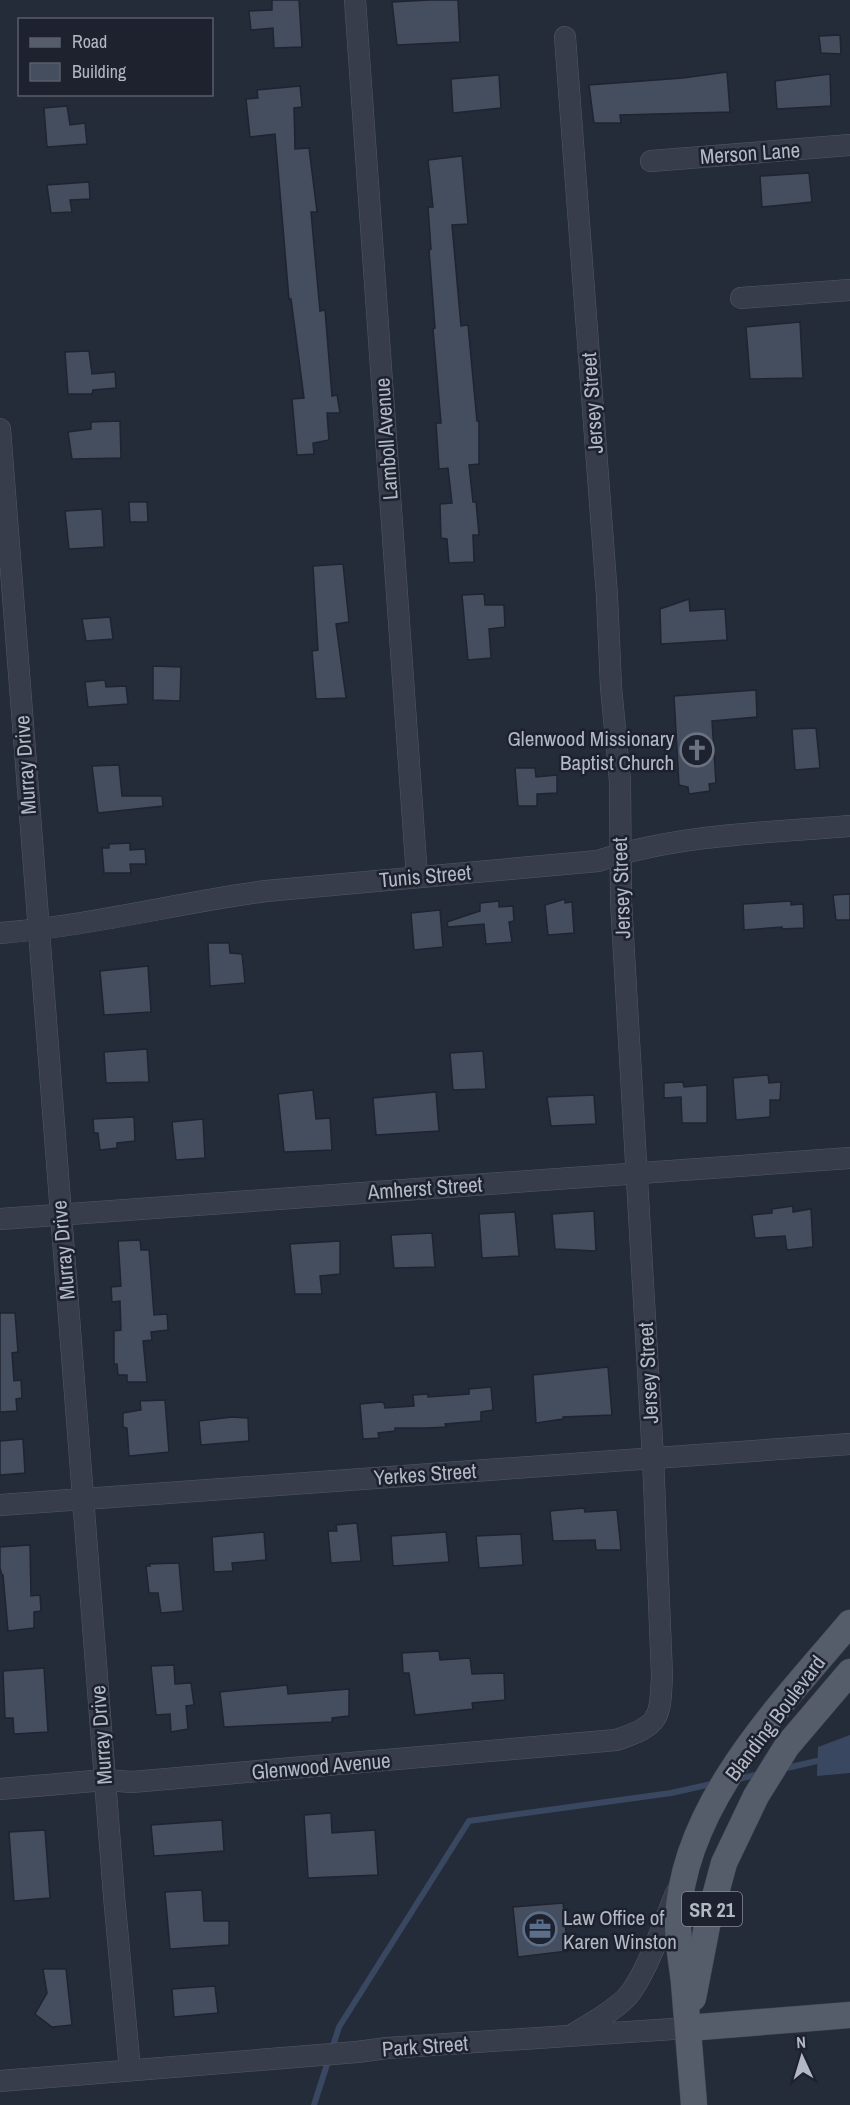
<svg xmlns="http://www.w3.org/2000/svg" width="850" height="2105" viewBox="0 0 850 2105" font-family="'Archivo Narrow',sans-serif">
<rect width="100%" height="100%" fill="#242b39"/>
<path fill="#3a4761" d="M850 1735V1773L817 1776 818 1747Z"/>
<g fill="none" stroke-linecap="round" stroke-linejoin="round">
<g stroke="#3a4761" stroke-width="6">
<path d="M782 1769 817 1761"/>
<path d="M738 1779 760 1774"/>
<path d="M314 2105 339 2027 469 1821 671 1793 716 1783"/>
</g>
</g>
<g fill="#454e5e" stroke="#1f2430" stroke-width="1.5">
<path d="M272 0H299L302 47 274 48 273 28 251 30 249 11 272 10Z"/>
<path d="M429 0H458L460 42 397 45 392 2Z"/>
<path d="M840 35 841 54 821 53 819 36Z"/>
<path d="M727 72 730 112 620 115 621 123H594L589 85 683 78Z"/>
<path d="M830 74 831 106 777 109 775 81Z"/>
<path d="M499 75 501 108 453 113 451 79Z"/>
<path d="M300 86 302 107 294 108 295 149 309 148 317 212H311L320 311 325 310 332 396 337 395 340 413H327L329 440 313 443 314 454 297 455 292 399 304 398 291 299H289L275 134 250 137 246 99 258 98 257 90Z"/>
<path d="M67 106 70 125 85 123 87 144 47 147 44 108Z"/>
<path d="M462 156 468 224 452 225 461 326 468 325 477 421H479V464L469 465 473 502H476L479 535H473L474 562 449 563 447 539 441 538 440 504 452 503 448 468 439 469 436 423H441L433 329 435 328 429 250 431 249 428 207H433L428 160Z"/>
<path d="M809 173 812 202 762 207 760 176Z"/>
<path d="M89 182 90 199 70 200 72 212 51 213 47 185Z"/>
<path d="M800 322 803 378 750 379 746 327Z"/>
<path d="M89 351 92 374 115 372 116 388 93 390 92 394H68L65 352Z"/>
<path d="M120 421 121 458 72 459 68 432 91 429V422Z"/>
<path d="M129 502H147L148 522H130Z"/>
<path d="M102 509 104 547 69 549 65 511Z"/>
<path d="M343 564 349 622 336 624 346 698 316 699 312 651 318 650 313 566Z"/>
<path d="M484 594 485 605H504L505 627 489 629 491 658 468 660 462 595Z"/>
<path d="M689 599 690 611 725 609 727 640 661 644 660 609Z"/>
<path d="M110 617 113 639 86 641 82 619Z"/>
<path d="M153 666 181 667 180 701 153 700Z"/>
<path d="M105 680 106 687 126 686 128 704 88 707 85 682Z"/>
<path d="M756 690 757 717 712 721 716 783 709 784 710 791 689 794 688 787 679 785 674 696Z"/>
<path d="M816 728 820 768 795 770 792 729Z"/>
<path d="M119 765 122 796H162L163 806 98 813 92 766Z"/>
<path d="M515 768H535L536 777 557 775V793L537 794V806H518Z"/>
<path d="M130 843V850L145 849 146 864H130L131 873H104L102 848H109V844Z"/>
<path d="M850 894V920H836L833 895Z"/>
<path d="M565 899V903L572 902 574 933 548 935 545 905Z"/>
<path d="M499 901V907L513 906 514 921 509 922 512 942 486 944 484 924 448 927 447 922 480 911V903Z"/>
<path d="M791 901V905L803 904 804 928 782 929V927L744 930 743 904Z"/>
<path d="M440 910 443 947 414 950 411 913Z"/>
<path d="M208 943H229L230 953 242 954 245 983 210 986Z"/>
<path d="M148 966 151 1012 104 1015 100 971Z"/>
<path d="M147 1049 149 1082 106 1083 104 1052Z"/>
<path d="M483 1051 486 1089 453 1090 450 1053Z"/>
<path d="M768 1075 769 1083 781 1082 780 1100H770V1117L736 1120 733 1078Z"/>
<path d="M683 1082 684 1087 707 1085V1123H682L681 1097 664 1098V1083Z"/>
<path d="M313 1090 316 1119 330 1118 332 1150 284 1152 278 1094Z"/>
<path d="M436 1092 439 1131 376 1135 373 1098Z"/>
<path d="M594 1095 596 1124 551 1126 547 1097Z"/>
<path d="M134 1117 135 1141 117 1143V1148L100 1150 98 1133H94L93 1119Z"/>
<path d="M203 1119 205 1158 176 1160 172 1122Z"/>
<path d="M793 1206V1212L811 1209 813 1247 787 1250 785 1236 755 1238 752 1215 772 1213V1209Z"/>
<path d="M594 1211 596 1251 555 1249 552 1214Z"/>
<path d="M515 1212 519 1256 482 1258 479 1214Z"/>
<path d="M432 1233 435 1267 394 1268 391 1235Z"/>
<path d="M140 1240 141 1250H149L154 1315 167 1314 168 1330 151 1332 152 1340 143 1341 147 1382H127V1375H118L117 1364H114V1331L121 1330 120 1301 112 1302 111 1287 121 1286 118 1241Z"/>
<path d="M340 1241V1274L320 1276 322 1294H295L290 1244Z"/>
<path d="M0 1313H15L18 1352 12 1353 14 1381 21 1380 22 1398 16 1399 17 1411 0 1412Z"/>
<path d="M608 1367 612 1415 563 1417V1419L536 1423 533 1375Z"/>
<path d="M491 1387 493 1410 481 1412V1421L445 1424 446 1427 427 1428H395V1431L378 1433 379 1438 363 1439 360 1404 381 1402 384 1403 385 1408 414 1406 413 1395 428 1394V1397L469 1394V1389Z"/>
<path d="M165 1400 169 1452 129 1456 127 1428 123 1427V1413L141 1410 140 1401Z"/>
<path d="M232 1417 248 1418 249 1441 201 1445 199 1421Z"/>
<path d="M23 1439 25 1473 0 1475V1441Z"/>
<path d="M584 1508 585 1512 617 1510 621 1550H596L595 1540 553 1541 550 1511Z"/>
<path d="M357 1523 361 1561 331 1563 328 1531H337L336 1525Z"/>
<path d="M264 1532 266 1560 232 1563 233 1571 214 1572 212 1537Z"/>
<path d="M446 1532 449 1562 393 1566 391 1536Z"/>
<path d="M521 1534 523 1565 479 1568 476 1536Z"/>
<path d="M30 1545 31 1596 40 1595 41 1611 34 1612V1628L8 1631 3 1575H2L0 1568V1547Z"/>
<path d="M179 1563 183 1611 161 1613 158 1593H149L146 1566H150L149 1564Z"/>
<path d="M439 1651 440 1660 470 1658 472 1674 504 1673 505 1700 472 1703 473 1709 415 1715 409 1673H403L402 1653Z"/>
<path d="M174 1665 175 1684 191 1683 194 1705 186 1706 188 1729 171 1732 170 1714 156 1715 151 1666Z"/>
<path d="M44 1668 48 1732 14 1734 13 1718H5L3 1671Z"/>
<path d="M287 1685 288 1694 349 1689V1716L332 1718V1722L224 1727 220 1692Z"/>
<path d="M331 1813 332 1833 375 1830 378 1875 308 1878 304 1815Z"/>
<path d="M222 1820 224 1851 154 1856 151 1825Z"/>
<path d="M45 1830 50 1898 14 1901 9 1832Z"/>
<path d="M202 1890 204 1921H229V1945L170 1949 165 1892Z"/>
<path d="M563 1903 568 1951 518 1957 513 1907Z"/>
<path d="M43 1969H66L72 2025 52 2027 35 2014 47 1993Z"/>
<path d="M215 1986 218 2013 174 2017 172 1989Z"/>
</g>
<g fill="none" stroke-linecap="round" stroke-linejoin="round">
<defs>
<g id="minor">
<path d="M355 0 417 877"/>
<path d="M651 161 850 145"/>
<path d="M741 298 850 290"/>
<path d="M0 429 114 1896 130 2070"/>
<path d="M0 933C90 926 177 903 266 891L598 861C678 834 766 833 850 826"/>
<path d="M0 1219 850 1158"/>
<path d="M0 1505 850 1444"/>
<path d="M0 1789 105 1780 132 1782 616 1740C660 1725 660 1720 662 1675L653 1458 621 901 620 781 611 687 607 596 565 37"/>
<path d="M575 2033C592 2023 610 2013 625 1999 645 1979 664 1921 676 1893"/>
<path d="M0 2081 357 2052 387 2048 688 2028"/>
</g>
<g id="major">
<path d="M693 1998 707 1926 724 1863 756 1796 787 1746 850 1672"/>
<path d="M688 2028 850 2015"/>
<path d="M694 2105C691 2064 687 2023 684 1983 682 1962 677 1940 678 1919 683 1804 780 1706 850 1623"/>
</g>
</defs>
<use href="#minor" stroke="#535864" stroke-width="22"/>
<use href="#major" stroke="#414652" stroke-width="27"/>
<use href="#minor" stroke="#373d4a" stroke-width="21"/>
<use href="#major" stroke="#555c6a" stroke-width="26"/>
</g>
<defs>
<symbol id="church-ring" viewBox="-11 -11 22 22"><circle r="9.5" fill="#1d222e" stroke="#6b7280" stroke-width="1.5"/><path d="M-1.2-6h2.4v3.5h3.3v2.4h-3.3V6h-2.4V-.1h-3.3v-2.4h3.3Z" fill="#6b7280"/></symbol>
<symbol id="office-ring" viewBox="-11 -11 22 22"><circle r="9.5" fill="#1d222e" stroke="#5c6f8a" stroke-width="1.5"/><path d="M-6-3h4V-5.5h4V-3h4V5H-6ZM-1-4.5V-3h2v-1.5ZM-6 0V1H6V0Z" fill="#5c6f8a"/></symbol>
</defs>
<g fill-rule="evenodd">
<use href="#church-ring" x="678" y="731" width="38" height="38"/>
<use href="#office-ring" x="521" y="1910" width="38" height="38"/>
</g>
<g text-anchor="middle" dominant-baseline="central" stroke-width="5" stroke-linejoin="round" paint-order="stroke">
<rect fill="#1d222e" stroke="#868b98" stroke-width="1.5" x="682" y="1892" width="60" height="34" rx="4.5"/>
<g font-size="20" font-weight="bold" fill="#b3b8c5">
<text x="712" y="1909">SR 21</text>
</g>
<g font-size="21" fill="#b3b8c5" stroke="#1d222e">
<text transform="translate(750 153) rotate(-4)">Merson Lane</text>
<text transform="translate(592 403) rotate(-94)">Jersey Street</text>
<text transform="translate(386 439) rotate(-94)">Lamboll Avenue</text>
<text transform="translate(25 765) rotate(-94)">Murray Drive</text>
<text transform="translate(425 876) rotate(-5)">Tunis Street</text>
<text transform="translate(621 888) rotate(-92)">Jersey Street</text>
<text transform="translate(425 1188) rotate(-4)">Amherst Street</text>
<text transform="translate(63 1250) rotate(-95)">Murray Drive</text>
<text transform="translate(648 1373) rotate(-93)">Jersey Street</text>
<text transform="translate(425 1474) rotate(-4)">Yerkes Street</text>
<text transform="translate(775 1718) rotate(-53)">Blanding Boulevard</text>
<text transform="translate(101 1735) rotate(-94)">Murray Drive</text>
<text transform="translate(321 1766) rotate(-5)">Glenwood Avenue</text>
<text transform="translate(425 2046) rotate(-4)">Park Street</text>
</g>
<g font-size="21" fill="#b3b8c5" stroke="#1d222e" text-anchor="end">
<text x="674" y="738">Glenwood Missionary<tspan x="674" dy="24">Baptist Church</tspan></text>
<text x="563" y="1917" text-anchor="start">Law Office of<tspan x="563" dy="24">Karen Winston</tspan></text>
</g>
</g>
<rect x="18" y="18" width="195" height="78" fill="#1d222e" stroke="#595e6a" stroke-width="1.5"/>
<rect x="30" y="38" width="30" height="9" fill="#555c6a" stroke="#595e6a" stroke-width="1.5"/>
<text x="72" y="48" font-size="18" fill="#b3b8c5">Road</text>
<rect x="30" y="63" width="30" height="18" fill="#454e5e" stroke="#595e6a" stroke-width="1.5"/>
<text x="72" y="78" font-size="18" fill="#b3b8c5">Building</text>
<g transform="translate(802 2057) rotate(356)" stroke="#1d222e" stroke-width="4.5" paint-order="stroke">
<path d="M0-4.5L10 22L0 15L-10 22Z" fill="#b3b8c5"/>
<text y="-9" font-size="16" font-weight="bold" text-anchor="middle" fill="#b3b8c5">N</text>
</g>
</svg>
